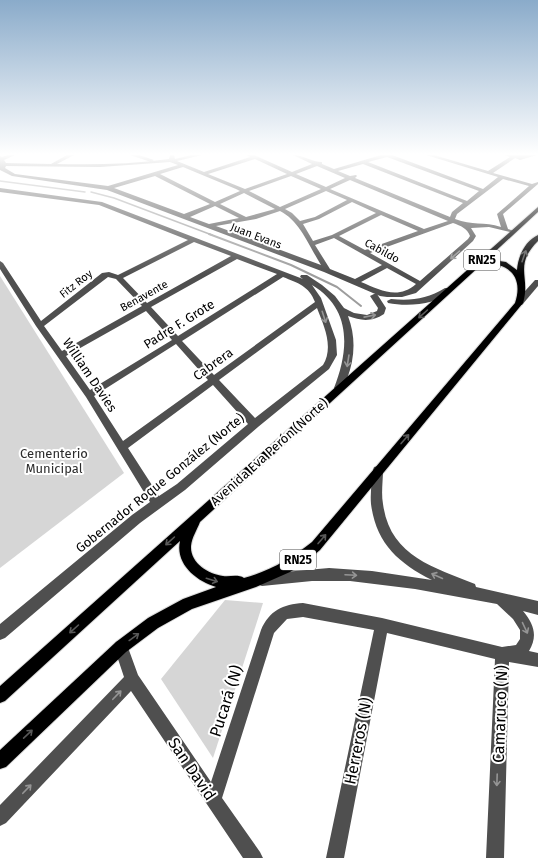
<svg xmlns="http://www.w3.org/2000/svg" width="538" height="858" viewBox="0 0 538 858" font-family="'Fira Sans',sans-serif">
<rect width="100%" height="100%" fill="#fff"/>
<g fill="#d6d6d6">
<path d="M0 276 124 473 0 568Z"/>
<path d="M225 600 263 603 213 758 161 679Z"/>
</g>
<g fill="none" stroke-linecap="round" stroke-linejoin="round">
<g stroke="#9d9d9d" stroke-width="1.5">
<path d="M0 181 85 192"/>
<path d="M91 192 114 198 212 235"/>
</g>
<path stroke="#9d9d9d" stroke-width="2" d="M209 234 291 265 337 287 361 306"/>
<defs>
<path id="major" d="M538 207V212L487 259 506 262 517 270C518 256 525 241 538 235V241C513 266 531 277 523 303L320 550 306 562 290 572 256 587 192 609 158 628 126 652 6 767 0 769V750L116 642 148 618 183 599 216 587C196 581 175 564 180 541L5 701 0 703V686ZM482 264C508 262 524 276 515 303L312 542C291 559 269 571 244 578 238 574 230 577 223 576 208 574 190 563 191 546 192 537 197 530 200 522Z"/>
</defs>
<use href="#major" stroke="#dbdbdb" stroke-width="2"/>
<g fill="#4f4f4f" fill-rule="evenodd">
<path d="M8 155H15L4 160 6 163 51 164 67 155H74L57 164C95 165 132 164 169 159L170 155H174L175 159 191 155H202L177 161 204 172 250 157 247 155H254L292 172 312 164 293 155C303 155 312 162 322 162V164L334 169 381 155H392L483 189 498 177 426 155H434L488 171 510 157 505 155H537L520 160 515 158 493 173 532 184 538 182V184L503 214 508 229 514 231V233L489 227 471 228 476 236 473 241 416 293 402 297H387L380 296 324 272 107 190 12 176 0 170V156L2 157ZM387 157 479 191 467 201 368 162ZM255 159 287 174 245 189 208 174ZM170 162 178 165 108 186 15 174 5 168 6 166 100 167ZM363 164 463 203 452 212 450 217 355 178 357 176 356 175 350 176 338 171ZM317 166 345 178 326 187 296 174ZM183 167 236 189 240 191 215 202 160 174ZM155 176 210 204 184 214 114 188ZM291 176 321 189 280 207 249 191ZM503 179 529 186 497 214 501 227C484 221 472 226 455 219L457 214ZM350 180 448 221 424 229 330 189ZM326 191 347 200 315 217 300 221 292 213 285 209ZM244 193 275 209 246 217 220 204ZM352 202 376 213 332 235 313 241 303 224 319 219ZM215 206 239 218 209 224 190 217ZM280 211C300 221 309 246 321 265L216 226 256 219ZM381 215 418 231 365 250 339 236ZM453 223C461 226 467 228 470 236L468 239 420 281 370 253ZM334 238 382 265 355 279 330 269 315 245ZM387 268 416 284C398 300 380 290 361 282Z"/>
<path d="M130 155H139L154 160 151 162Z"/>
<path d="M0 188 102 202 303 279 300 277 301 275H307L322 285 335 296 344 308 354 313 367 315 377 311 378 308 370 296 374 294H377L386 308 384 314C372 322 361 321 348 316 356 337 355 358 347 379 345 384 345 390 339 391L336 390 334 388C349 350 352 309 312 285L321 298 336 340 337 355 329 369 258 427 185 490 140 523 5 638 0 640V624L132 515 150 502 86 397 36 326 0 269V261L3 263 41 321 102 273 109 272 118 275 188 240 99 205 0 192ZM194 242 231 256 147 303 123 278ZM237 259 277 274 178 336 151 307ZM108 277 116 279 142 306 62 351 44 326ZM283 277C298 283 309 286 315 302L214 375 182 341ZM317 308C324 326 334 347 323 365L255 418 219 380ZM146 311 172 340 90 390 66 356ZM176 344 208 380 123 441 94 396ZM213 385 248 424 177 484 159 496 128 448Z"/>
<path d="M535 280H538V286L522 305H516V301Z"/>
<path d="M445 288H451L452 290C437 305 408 307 388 303L387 301 391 299C411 301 427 299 445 288Z"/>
<path d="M378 466 382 467 383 470C383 481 381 493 383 504 390 556 433 567 475 584L476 587 538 601V615L523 611C534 624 538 636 529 651L538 653V667L509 662 504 858H486L495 659 387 633 344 858H326L374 630 303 617 287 619 274 633 222 798 260 852 263 858H243L131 691 6 823 0 826V805L124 677 114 647 116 642 121 640 126 642 138 675 211 782 261 630C269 611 283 604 303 603L382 618 502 647 516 645 520 639V630L513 619 497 604 415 589 350 581H312L262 586 257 584 256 580 257 576 262 574 329 568 372 571 432 580C398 563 376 543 371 504 370 493 372 481 373 470L374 467Z"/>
</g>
<use href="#major" fill="#000" fill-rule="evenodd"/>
</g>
<defs><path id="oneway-shaft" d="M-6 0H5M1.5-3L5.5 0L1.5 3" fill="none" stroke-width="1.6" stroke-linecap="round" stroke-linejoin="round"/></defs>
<g stroke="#959595">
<use href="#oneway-shaft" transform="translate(455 255) rotate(139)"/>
<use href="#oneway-shaft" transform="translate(370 316) rotate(-11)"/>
<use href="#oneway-shaft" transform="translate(324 317) rotate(72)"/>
<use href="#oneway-shaft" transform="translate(348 361) rotate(99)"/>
<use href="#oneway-shaft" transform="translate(351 575) rotate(3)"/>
<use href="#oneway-shaft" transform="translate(437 576) rotate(-156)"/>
<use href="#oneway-shaft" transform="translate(525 628) rotate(65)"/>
<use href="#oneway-shaft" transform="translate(117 695) rotate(-46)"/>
<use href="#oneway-shaft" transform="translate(497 780) rotate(92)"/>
<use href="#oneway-shaft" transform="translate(27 789) rotate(-46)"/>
</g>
<g stroke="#595959">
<use href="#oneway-shaft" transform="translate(524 256) rotate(-71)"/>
<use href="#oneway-shaft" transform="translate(423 314) rotate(138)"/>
<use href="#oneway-shaft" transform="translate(405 439) rotate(-49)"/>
<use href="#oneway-shaft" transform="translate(322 539) rotate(-49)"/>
<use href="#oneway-shaft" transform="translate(170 541) rotate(138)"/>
<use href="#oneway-shaft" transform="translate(212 580) rotate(17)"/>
<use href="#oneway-shaft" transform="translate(74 629) rotate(138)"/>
<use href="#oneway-shaft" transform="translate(134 637) rotate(-36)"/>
<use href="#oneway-shaft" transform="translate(28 734) rotate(-43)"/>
</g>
<linearGradient id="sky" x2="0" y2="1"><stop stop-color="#8aabca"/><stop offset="0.56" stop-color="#fff"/><stop offset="1" stop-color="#fff" stop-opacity="0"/></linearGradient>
<rect width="538" height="275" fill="url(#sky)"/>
<g text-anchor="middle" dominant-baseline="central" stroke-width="4" stroke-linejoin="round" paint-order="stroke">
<g font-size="11" fill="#000" stroke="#fff">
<text transform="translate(256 236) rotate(21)">Juan Evans</text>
<text transform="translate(382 251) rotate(29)">Cabildo</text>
<text transform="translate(76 284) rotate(-38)">Fitz Roy</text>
<text transform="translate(144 296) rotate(-29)">Benavente</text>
</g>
<g fill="#fff" stroke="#4c4c4c" stroke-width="1">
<rect x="464" y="250" width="36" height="20" rx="3"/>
<rect x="280" y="550" width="36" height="20" rx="3"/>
</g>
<g font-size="12" font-weight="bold" fill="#000">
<text x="482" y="260">RN25</text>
<text x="298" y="560">RN25</text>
</g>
<g font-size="13" fill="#000" stroke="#fff">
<text transform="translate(179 324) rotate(-32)">Padre F. Grote</text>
<text transform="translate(213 364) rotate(-36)">Cabrera</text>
<text transform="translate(90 375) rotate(56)">William Davies</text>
<text transform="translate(269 452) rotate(-42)">Avenida Eva Perón (Norte)</text>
<text transform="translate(160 483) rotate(-39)">Gobernador Roque González (Norte)</text>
</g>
<g font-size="13" fill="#2d2d2d" stroke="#fff">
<text x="54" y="453">Cementerio<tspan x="54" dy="15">Municipal</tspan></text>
</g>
<g font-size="16" fill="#000" stroke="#fff">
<text transform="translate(226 701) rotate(-72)">Pucará (N)</text>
<text transform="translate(500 714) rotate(-88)">Camaruco (N)</text>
<text transform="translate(358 741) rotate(-79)">Herreros (N)</text>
<text transform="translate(192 769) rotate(56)">San David</text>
</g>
</g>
</svg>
